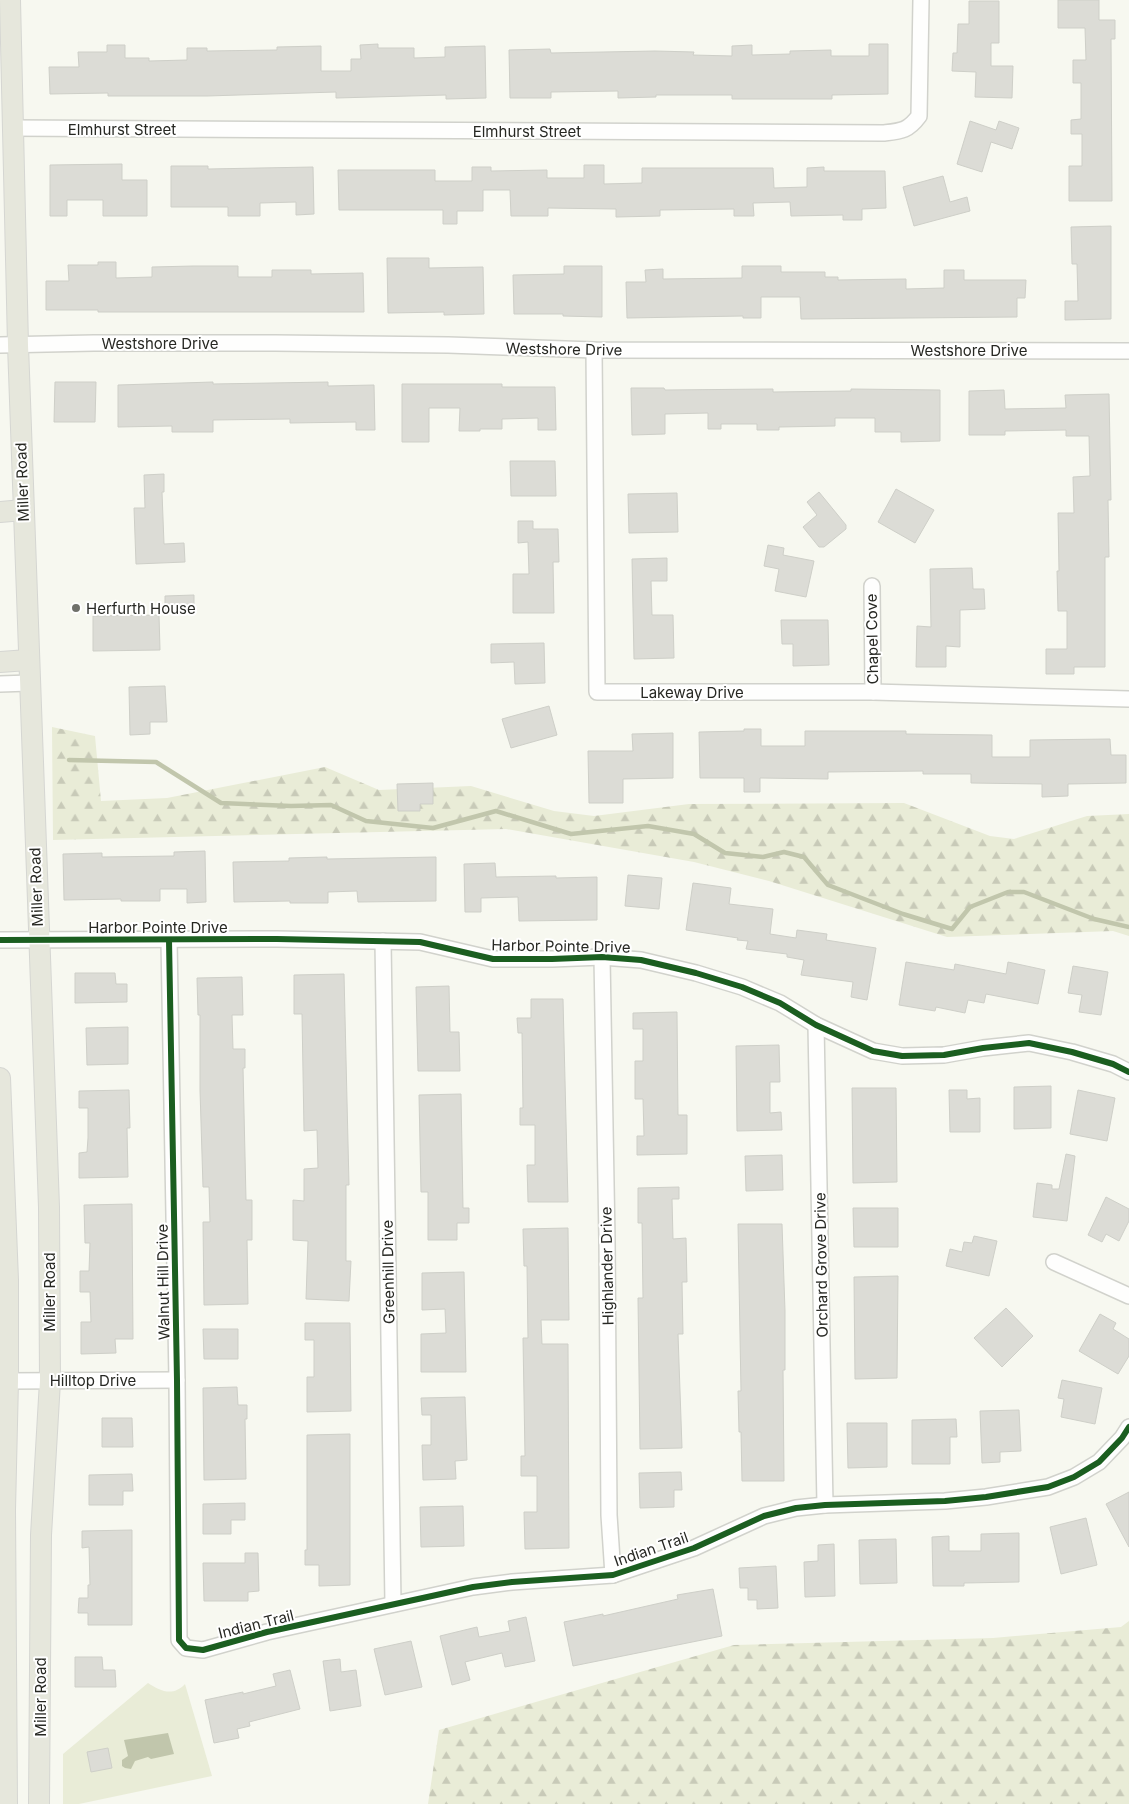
<svg xmlns="http://www.w3.org/2000/svg" width="1129" height="1804" viewBox="0 0 1129 1804" font-family="Inter,sans-serif">
<defs>
<pattern id="forest-firs" width="22" height="20" patternUnits="userSpaceOnUse" patternTransform="scale(1.25)"><rect width="22" height="20" fill="#e9ecd7"/><path d="M5 1l3.5 6h-7zM16 11l3.5 6h-7z" fill="#c8cab8"/></pattern>
</defs>
<rect width="100%" height="100%" fill="#f7f8f0"/>
<path fill="#e9ecd7" d="M148 1683C160 1691 173 1697 185 1684L212 1776 79 1804H63V1754Z"/>
<g fill="url(#forest-firs)">
<path d="M52 727 95 736 101 801 167 798 325 767 379 790 471 786 554 811 594 816 689 804 904 803 990 836 1014 839 1087 816 1129 814V936L1113 931 947 937 769 881 694 862 506 829 53 840Z"/>
<path d="M1129 1621V1804H428L439 1730 734 1645 993 1638 1121 1627Z"/>
</g>
<path fill="#c1c6ac" d="M168 1733 174 1754 151 1759 148 1757 135 1761 131 1769 125 1768 122 1766V1760L128 1756 124 1740Z"/>
<g fill="none" stroke-linecap="round" stroke-linejoin="round">
<path stroke="#c1c6ac" stroke-width="4.5" d="M69 760 156 762 221 803 291 806 331 805 366 821 433 828 496 811 571 834 648 826 694 834 725 853 763 857 784 852 804 857 828 885 903 914 952 929 970 907 1008 892H1024L1094 919 1129 927"/>
</g>
<g fill="#dcdcd6" stroke="#cecfc8">
<path d="M1058 0H1099V20H1115V39H1111L1112 201H1069V166H1082V134H1071V120L1081 119V83H1073V60H1086L1085 28H1058Z"/>
<path d="M969 1H999V43H991V66H1013L1012 98 975 97 976 72 952 71 953 53H957L958 24H969Z"/>
<path d="M378 44V48H414V58L445 57V47L485 46 486 98 446 99V95L336 98V92L207 96H108V93L50 94 49 67H79L78 52H107V45H125V58H149V61L187 60V48H207V51L277 50V47L321 46V71H351V59H361L360 45Z"/>
<path d="M869 44H888V94L832 95V99H732V95H656V97L618 98V91L551 92V98H510L509 50 550 49 551 53 655 51 694 52 693 55 732 56V46L752 45V55L790 54V51L831 50V56H869Z"/>
<path d="M970 121 996 130 999 121 1019 128 1012 149 991 142 982 172 957 164Z"/>
<path d="M122 164V180H147V216H103V200H67V216H50V165Z"/>
<path d="M584 165H604V184L642 183V168H773L774 188 807 187V168L824 167V171H885L886 208 862 209V220H843V215L791 216 790 202 753 203 754 216H734V209L660 210V216L616 217V209L548 208V216H511L510 190H483V211H457V224H443V210H339L338 170H435V181H472V167H491V171L547 170V178H584Z"/>
<path d="M171 166H208V169L313 167 314 214 296 215V202L260 203V216H228V207H171Z"/>
<path d="M943 176 950 202 967 197 970 211 914 226 903 187Z"/>
<path d="M1111 226V319L1065 320V301H1078L1077 264H1072L1071 227Z"/>
<path d="M387 258H429V268L483 267 484 314 444 315V312L388 313Z"/>
<path d="M98 262H116V278L152 277V267L193 266H238V277H272V270H311V274L363 273 364 312H98V310H46V281H69L68 265H98Z"/>
<path d="M564 266H602V317L563 316V314H514L513 275 564 274Z"/>
<path d="M742 266H781V272H825V277H838V280L906 279V289L944 288V270H964V280H1026L1025 298H1017V317L801 319 800 297H761V318H743V316L627 318 626 282H646L645 270 663 269V279L742 278Z"/>
<path d="M55 382H96L95 422H54Z"/>
<path d="M213 382V384L328 382V386L374 385 375 430H356V422L290 423V419L213 420V432H172V426L118 427V385Z"/>
<path d="M402 384H502V387H555L556 430H538V418L502 419V429H480V431H459L460 408H429V442H402Z"/>
<path d="M631 388H664L665 390 773 389V392L851 391V389L940 390V441L901 442V432H875V418H835V426L779 427V430H757V424H721V429H708V413L665 414V434L632 435Z"/>
<path d="M1004 390 1005 409 1066 408 1065 395 1109 394 1111 500H1108L1109 557H1105V667H1074V674H1046V649H1067V611H1058L1057 571H1059L1058 513H1074L1073 477 1090 476 1089 436H1066V430L1005 431V435H969V391Z"/>
<path d="M510 461H555L556 496H511Z"/>
<path d="M164 474V492H162L164 544 184 543 185 562 136 564 134 508H145L144 475Z"/>
<path d="M896 489 934 510 915 543 878 522Z"/>
<path d="M819 492 846 525V529L824 547H819L803 527 817 515 807 502Z"/>
<path d="M677 493 678 532 629 533 628 494Z"/>
<path d="M518 521H533V529H558L559 562H553L554 613H513V574H529L528 542 518 543Z"/>
<path d="M768 545 784 548 783 555 814 561 806 597 775 591 779 569 764 566Z"/>
<path d="M667 558V581H651L652 615H673L674 658 634 659 632 559Z"/>
<path d="M972 568 973 589H984L985 609 960 610V647L946 646V667H916L917 626 931 627 930 569Z"/>
<path d="M194 595V611H165V596Z"/>
<path d="M159 615 160 650 93 651V616Z"/>
<path d="M781 620H828L829 665 793 666V644H782Z"/>
<path d="M544 643 545 683 515 684 514 662 491 663V644Z"/>
<path d="M165 686 167 722H150V734L130 735 129 687Z"/>
<path d="M549 706 557 735 511 748 502 719Z"/>
<path d="M744 729H761V746H805V731H906V734L992 735V757H1030V740L1110 739 1111 755H1126V783L1068 784V796L1042 797V784L971 783V774H923V771L828 772V779L760 778V792H744V778H700L699 732 744 731Z"/>
<path d="M673 733V778L623 779V803H589L588 751H633L632 734Z"/>
<path d="M433 783V804H420V811H398L397 784Z"/>
<path d="M205 851 206 902 187 903V889H160V901H121V899L64 900 63 854 102 853V857L174 856V852Z"/>
<path d="M327 857V859L436 857V901L358 902 357 891 328 892V903H290V901L234 902 233 862 289 861V858Z"/>
<path d="M495 863 496 877 556 876V878L597 877V920L519 921 518 897 481 898V912H465L464 864Z"/>
<path d="M628 875 662 878 659 909 625 906Z"/>
<path d="M693 883 731 888 729 904 773 909 770 934 796 938 797 930 827 934 826 940 876 948 867 1000 851 997 853 982 801 975 804 960 787 957V954L746 949 748 941 737 940 738 938 686 930Z"/>
<path d="M906 962 954 970 955 964 1006 974 1008 962 1045 970 1038 1004 986 994 984 1003 968 1000 965 1013 936 1007 935 1011 899 1005Z"/>
<path d="M1073 966 1108 972 1101 1015 1079 1012 1082 995 1068 993Z"/>
<path d="M75 973H115L116 984H127V1002L75 1003Z"/>
<path d="M344 974 349 1185H346V1261H351L349 1301 306 1299 308 1241 293 1240V1200L304 1201V1169L318 1168 317 1130 304 1131 302 1014H294V975Z"/>
<path d="M242 977 243 1015H232L233 1049H245V1068H243L246 1200H252V1240H247L248 1304 204 1305 203 1222H210L209 1187H203L200 1090V1015H198L197 978Z"/>
<path d="M449 986 450 1032H459L460 1071H418L416 987Z"/>
<path d="M531 999H563L568 1202H528L527 1165H535V1125H520V1108H523L522 1033H518L517 1018H531Z"/>
<path d="M677 1012 678 1115H687V1154L637 1155V1136H644L643 1099H635V1061H643V1029H633V1013Z"/>
<path d="M128 1027V1064L87 1065 86 1028Z"/>
<path d="M779 1045 780 1082H770V1113L781 1112 782 1130 737 1131 736 1046Z"/>
<path d="M1051 1086V1128L1014 1129V1087Z"/>
<path d="M852 1088H896L897 1182 853 1183Z"/>
<path d="M129 1090 130 1128H127L128 1177 79 1178V1153L87 1152 88 1138V1108H79V1091Z"/>
<path d="M949 1090H967V1099L980 1098V1132H950Z"/>
<path d="M1078 1090 1115 1098 1107 1141 1070 1134Z"/>
<path d="M461 1094 463 1208H469V1223H457V1240H428V1192H421L419 1095Z"/>
<path d="M1066 1154 1075 1156 1067 1221 1033 1217 1037 1183 1052 1185V1189H1059Z"/>
<path d="M782 1155 783 1190 746 1191 745 1156Z"/>
<path d="M679 1187V1199H672L673 1239 686 1238 687 1282H682L683 1334H678L682 1448 640 1449 638 1298H643L642 1223H638V1188Z"/>
<path d="M1106 1197 1129 1209V1221L1119 1241 1106 1234 1102 1242 1088 1235Z"/>
<path d="M132 1204 133 1339H115L116 1353 81 1354V1322H91L90 1292H80V1271H89L90 1243H85L84 1205Z"/>
<path d="M853 1208H898V1247H854Z"/>
<path d="M738 1224H782L785 1311V1370H783L784 1481H742L741 1432H739L738 1391H741Z"/>
<path d="M568 1228 569 1320H541L542 1344H568L569 1548 525 1549 524 1512H537V1476H521V1456H525L523 1338H528L527 1266H524L523 1229Z"/>
<path d="M974 1236 997 1241 989 1276 946 1266 950 1249 962 1252 964 1242 972 1243Z"/>
<path d="M464 1272 466 1372H421V1334L446 1333 445 1309 422 1310V1273Z"/>
<path d="M898 1276 897 1378 855 1379 854 1277Z"/>
<path d="M1006 1308 1033 1336 1002 1367 974 1338Z"/>
<path d="M1100 1314 1116 1323 1113 1329 1129 1339V1356L1118 1374 1079 1351Z"/>
<path d="M305 1323H350L351 1411 307 1412V1377H314V1340H305Z"/>
<path d="M203 1329H238V1359H204Z"/>
<path d="M1062 1380 1102 1388 1095 1424 1061 1417 1064 1399 1058 1398Z"/>
<path d="M237 1387 238 1405H247V1419H245L246 1479 204 1480 203 1388Z"/>
<path d="M465 1397 467 1460 455 1461 456 1479 423 1480 422 1445H431V1415H422L421 1398Z"/>
<path d="M1019 1410 1021 1451 1000 1452V1462L982 1463 980 1411Z"/>
<path d="M102 1418H132L133 1447H102Z"/>
<path d="M956 1419 957 1437H950V1464H912V1420Z"/>
<path d="M847 1423H887V1467L848 1468Z"/>
<path d="M350 1434V1585L319 1586V1565H305V1550H307V1435Z"/>
<path d="M681 1472 682 1490H674V1507L640 1508 639 1473Z"/>
<path d="M132 1474 133 1491H123V1505H89V1475Z"/>
<path d="M1129 1492V1547L1106 1504Z"/>
<path d="M245 1503V1520H231V1534H203V1504Z"/>
<path d="M463 1506 464 1546 421 1547 420 1507Z"/>
<path d="M1086 1518 1097 1565 1061 1574 1050 1527Z"/>
<path d="M132 1530V1625H88V1613H78L79 1598H88V1585H90L89 1547 82 1548V1531Z"/>
<path d="M1019 1533V1582L964 1583V1586H933L932 1537 949 1536V1551H981V1534Z"/>
<path d="M896 1539 897 1583 860 1584 859 1540Z"/>
<path d="M834 1544 835 1596 805 1597 804 1562 818 1561V1545Z"/>
<path d="M245 1553H258L259 1591 248 1592V1601H204L203 1563H245Z"/>
<path d="M776 1566 778 1608 757 1609V1600H748V1588H740L739 1568Z"/>
<path d="M713 1589 722 1636 573 1666 564 1622 603 1614V1616L678 1599 677 1595Z"/>
<path d="M526 1617 535 1661 505 1667 502 1653 465 1662 470 1680 452 1685 440 1636 477 1627 479 1637 510 1631 508 1621Z"/>
<path d="M411 1641 422 1687 385 1695 374 1649Z"/>
<path d="M75 1657H102L103 1670H115L116 1687H75Z"/>
<path d="M340 1659 341 1672 356 1670 361 1706 330 1711 323 1661Z"/>
<path d="M290 1670 300 1709 249 1722 250 1726 237 1729 239 1738 214 1743 205 1700 243 1692V1694L276 1686 273 1674Z"/>
<path d="M108 1748 112 1768 91 1772 87 1752Z"/>
</g>
<g fill="none" stroke-linecap="round" stroke-linejoin="round">
<defs>
<g id="minor">
<path d="M12 128 883 133C901 131 908 131 919 116L921 0"/>
<path d="M0 345 94 343H275L448 345 594 350 1129 351"/>
<path d="M594 350 597 692H873L1129 699"/>
<path d="M872 586 873 692"/>
<path d="M0 684 29 683"/>
<path d="M0 940 277 939 420 942 493 959H552L602 957 641 960 696 973 742 987 780 1003 816 1025 873 1051 902 1056 944 1055 983 1048 1029 1043 1072 1052 1113 1064 1129 1072"/>
<path d="M169 940 177 1380 179 1640 186 1648 203 1650 267 1632 473 1587 512 1582 613 1575 694 1548 764 1516 796 1508 825 1505 945 1501 986 1497 1048 1487 1074 1477 1099 1462 1122 1438 1129 1427"/>
<path d="M383 941 393 1604"/>
<path d="M602 957 607 1240 609 1515 613 1575"/>
<path d="M816 1025 825 1505"/>
<path d="M1054 1262 1129 1296"/>
<path d="M8 1381 177 1380"/>
</g>
<g id="major">
<path d="M10 0 18 345 49 1207 50 1381 41 1535 39 1804"/>
<path d="M0 512 23 510"/>
<path d="M0 662 28 660"/>
<path d="M0 1078 8 1280V1381L5 1510 7 1804"/>
</g>
</defs>
<use href="#minor" stroke="#d1d2cc" stroke-width="18"/>
<use href="#major" stroke="#d5d6d2" stroke-width="22"/>
<use href="#minor" stroke="#fefefd" stroke-width="15"/>
<use href="#major" stroke="#e6e7dc" stroke-width="20"/>
<defs>
<g id="cycleway">
<path d="M0 940 277 939 420 942 493 959H552L602 957 641 960 696 973 742 987 780 1003 816 1025 873 1051 902 1056 944 1055 983 1048 1029 1043 1072 1052 1113 1064 1129 1072"/>
<path d="M169 940 177 1380 179 1640 186 1648 203 1650 267 1632 473 1587 512 1582 613 1575 694 1548 764 1516 796 1508 825 1505 945 1501 986 1497 1048 1487 1074 1477 1099 1462 1122 1438 1129 1427"/>
</g>
</defs>
<use href="#cycleway" stroke="#fff" stroke-width="9"/>
<use href="#cycleway" stroke="#1b5e20" stroke-width="6"/>
</g>
<circle fill="#70716b" stroke="#fff" stroke-width="2" cx="76" cy="608" r="5"/>
<g text-anchor="middle" dominant-baseline="central" stroke-width="4" stroke-linejoin="round" paint-order="stroke">
<g font-size="15" fill="#272823" stroke="#fff">
<text x="122" y="129">Elmhurst Street</text>
<text x="527" y="131">Elmhurst Street</text>
<text x="160" y="343">Westshore Drive</text>
<text transform="translate(564 349) rotate(1)">Westshore Drive</text>
<text x="969" y="350">Westshore Drive</text>
<text transform="translate(22 482) rotate(-92)">Miller Road</text>
<text transform="translate(872 639) rotate(-91)">Chapel Cove</text>
<text x="692" y="692">Lakeway Drive</text>
<text transform="translate(36 887) rotate(-92)">Miller Road</text>
<text x="158" y="927">Harbor Pointe Drive</text>
<text transform="translate(561 946) rotate(1)">Harbor Pointe Drive</text>
<text transform="translate(821 1265) rotate(-91)">Orchard Grove Drive</text>
<text transform="translate(607 1266) rotate(-91)">Highlander Drive</text>
<text transform="translate(388 1272) rotate(-91)">Greenhill Drive</text>
<text transform="translate(163 1282) rotate(-91)">Walnut Hill Drive</text>
<text transform="translate(49 1292) rotate(-90)">Miller Road</text>
<text x="93" y="1380">Hilltop Drive</text>
<text transform="translate(651 1549) rotate(-19)">Indian Trail</text>
<text transform="translate(256 1624) rotate(-14)">Indian Trail</text>
<text transform="translate(40 1697) rotate(-90)">Miller Road</text>
</g>
<g font-size="15" fill="#272823" stroke="#fff" text-anchor="start">
<text x="86" y="608">Herfurth House</text>
</g>
</g>
</svg>
